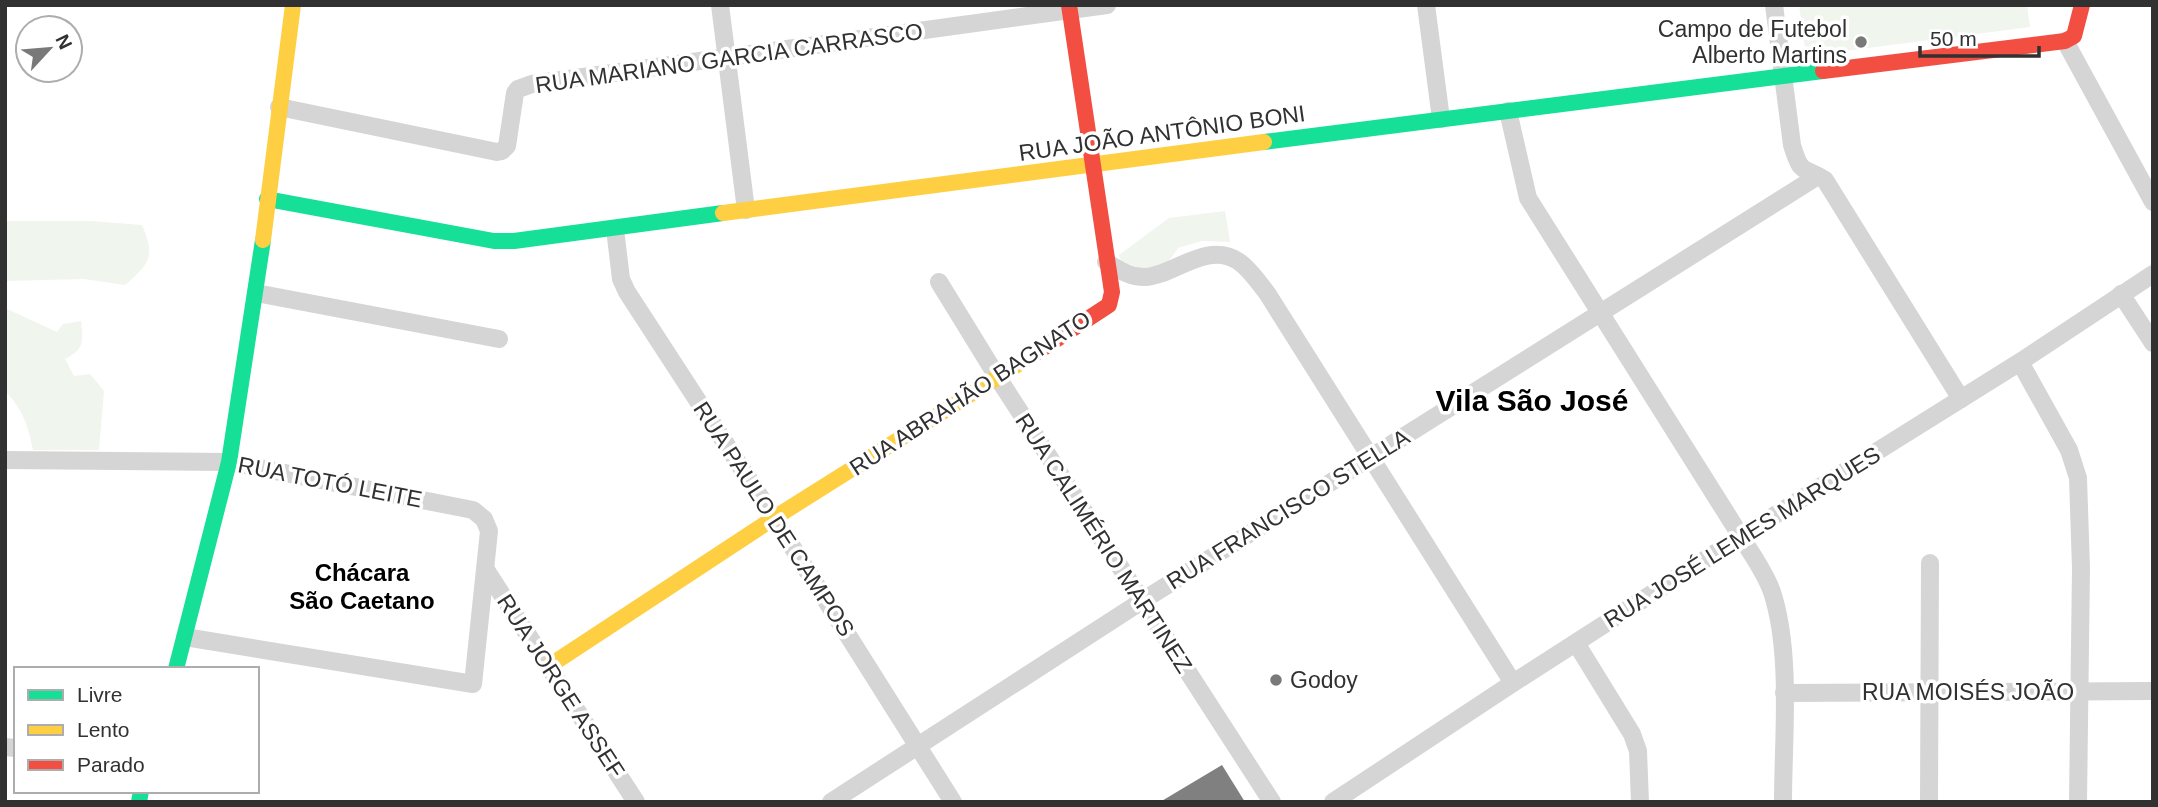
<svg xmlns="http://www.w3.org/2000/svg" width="2158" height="807" viewBox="0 0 2158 807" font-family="Arial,sans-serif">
<rect width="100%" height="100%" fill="#fff"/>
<g fill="#f0f5ee">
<path d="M1799 5H2027L2030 27 1806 56Z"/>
<path d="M1225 211 1230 242 1202 241 1178 248 1166 265 1145 270 1121 261 1119 255 1169 218Z"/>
<path d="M5 221H91L142 225C155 255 151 263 125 285L84 279 5 281Z"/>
<path d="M5 308 57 332 63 324 81 321C83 342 85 349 65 359L74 376 90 374 104 391 99 450H33C28 426 23 409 5 391Z"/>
</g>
<path fill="#808080" d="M1222 765 1245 802H1160Z"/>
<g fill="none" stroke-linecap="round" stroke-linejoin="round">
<g stroke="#d5d5d5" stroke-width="18">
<path d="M720 5 746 210"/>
<path d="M1426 5 1441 119"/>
<path d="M1774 5 1792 145C1801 175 1802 166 1825 180L1961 399"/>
<path d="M2065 41 2153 202"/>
<path d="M279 107 497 152 502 151 507 146 515 93 518 89 532 84 1107 5"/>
<path d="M1508 111 1528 198 1735 527C1747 548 1764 569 1772 592 1792 653 1783 738 1783 802"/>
<path d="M615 229 621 279 627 292 774 518 953 802"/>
<path d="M1106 262C1118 269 1131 278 1146 277 1174 275 1207 241 1238 261 1249 268 1259 283 1267 293L1513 683"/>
<path d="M939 282 998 378 1272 802"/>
<path d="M256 293 499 339"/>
<path d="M2121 294 2153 343"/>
<path d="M2020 362 2069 450 2078 478 2081 568 2078 802"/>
<path d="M5 460 229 462 473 510 484 519 489 531 473 684 185 637"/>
<path d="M486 570 636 802"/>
<path d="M1576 643 1632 734 1638 751 1640 802"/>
<path d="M1784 693 2153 691"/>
<path d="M5 747 16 748"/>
<path d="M831 802 1142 601 1818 176"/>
<path d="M1333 802 1513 683 1740 537 2020 362 2153 274"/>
<path d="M1929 802 1930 563"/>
</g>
<g stroke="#16e098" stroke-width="16">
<path d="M1264 142 1823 71"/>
<path d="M267 199 494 241H514L723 213"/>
<path d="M176 669 229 462 263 240"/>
<path d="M139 802 141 791"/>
</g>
<g stroke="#ffcf43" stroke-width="16">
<path d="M723 213 1264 142"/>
<path d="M263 240 293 5"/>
<path d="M549 666 774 518 1025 360"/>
</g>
<g stroke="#f24e42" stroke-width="16">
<path d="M1823 71 2065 41 2074 36 2082 5"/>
<path d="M1025 360 1109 305 1112 292 1069 5"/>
</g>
</g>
<g fill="#797979" stroke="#fff" stroke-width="2.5">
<circle cx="1861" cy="42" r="7"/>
<circle cx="1276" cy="680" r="7"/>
</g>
<g text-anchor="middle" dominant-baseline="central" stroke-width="7" stroke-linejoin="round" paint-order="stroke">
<g font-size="23" fill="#313131" stroke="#fff" text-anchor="end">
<text x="1847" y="29">Campo de Futebol<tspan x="1847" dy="26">Alberto Martins</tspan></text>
<text x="1290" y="680" text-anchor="start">Godoy</text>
</g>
<g font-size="23" fill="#313131" stroke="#fff">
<text transform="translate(729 58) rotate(-8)">RUA MARIANO GARCIA CARRASCO</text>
<text transform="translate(1162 133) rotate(-8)">RUA JOÃO ANTÔNIO BONI</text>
<text transform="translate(970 393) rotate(-33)">RUA ABRAHÃO BAGNATO</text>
<text transform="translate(330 482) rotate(11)">RUA TOTÓ LEITE</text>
<text transform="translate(1288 509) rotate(-32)">RUA FRANCISCO STELLA</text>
<text transform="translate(774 519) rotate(57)">RUA PAULO DE CAMPOS</text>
<text transform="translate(1742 537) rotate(-32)">RUA JOSÉ LEMES MARQUES</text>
<text transform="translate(1104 543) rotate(57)">RUA CALIMÉRIO MARTINEZ</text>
<text transform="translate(561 686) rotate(57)">RUA JORGE ASSEF</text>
<text x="1968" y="692">RUA MOISÉS JOÃO</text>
</g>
<g font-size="24" font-weight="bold" fill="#000" stroke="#fff">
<text x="362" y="572">Chácara<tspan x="362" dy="28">São Caetano</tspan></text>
</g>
<g font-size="30" font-weight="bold" fill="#000" stroke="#fff">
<text x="1532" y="400">Vila São José</text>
</g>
</g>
<rect width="2158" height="807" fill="none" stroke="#313131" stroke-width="14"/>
<rect x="14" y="667" width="245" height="126" fill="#ffffff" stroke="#adadad" stroke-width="2"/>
<rect x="28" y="690" width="35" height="10" fill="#16e098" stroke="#adadad" stroke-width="2"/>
<text x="77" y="702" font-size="21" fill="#313131">Livre</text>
<rect x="28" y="725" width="35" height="10" fill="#ffcf43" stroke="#adadad" stroke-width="2"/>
<text x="77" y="737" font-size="21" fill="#313131">Lento</text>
<rect x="28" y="760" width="35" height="10" fill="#f24e42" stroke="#adadad" stroke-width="2"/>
<text x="77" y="772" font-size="21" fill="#313131">Parado</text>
<g transform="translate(49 49) rotate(64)"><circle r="33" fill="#ffffff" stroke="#adadad" stroke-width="2"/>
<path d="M0-5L12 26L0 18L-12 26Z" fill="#797979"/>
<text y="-10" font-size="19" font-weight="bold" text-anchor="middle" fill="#313131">N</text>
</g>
<path d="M1920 46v10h119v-10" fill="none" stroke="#313131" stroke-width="3.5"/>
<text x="1930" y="46" font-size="21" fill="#313131" stroke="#ffffff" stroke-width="5" paint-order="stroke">50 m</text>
</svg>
